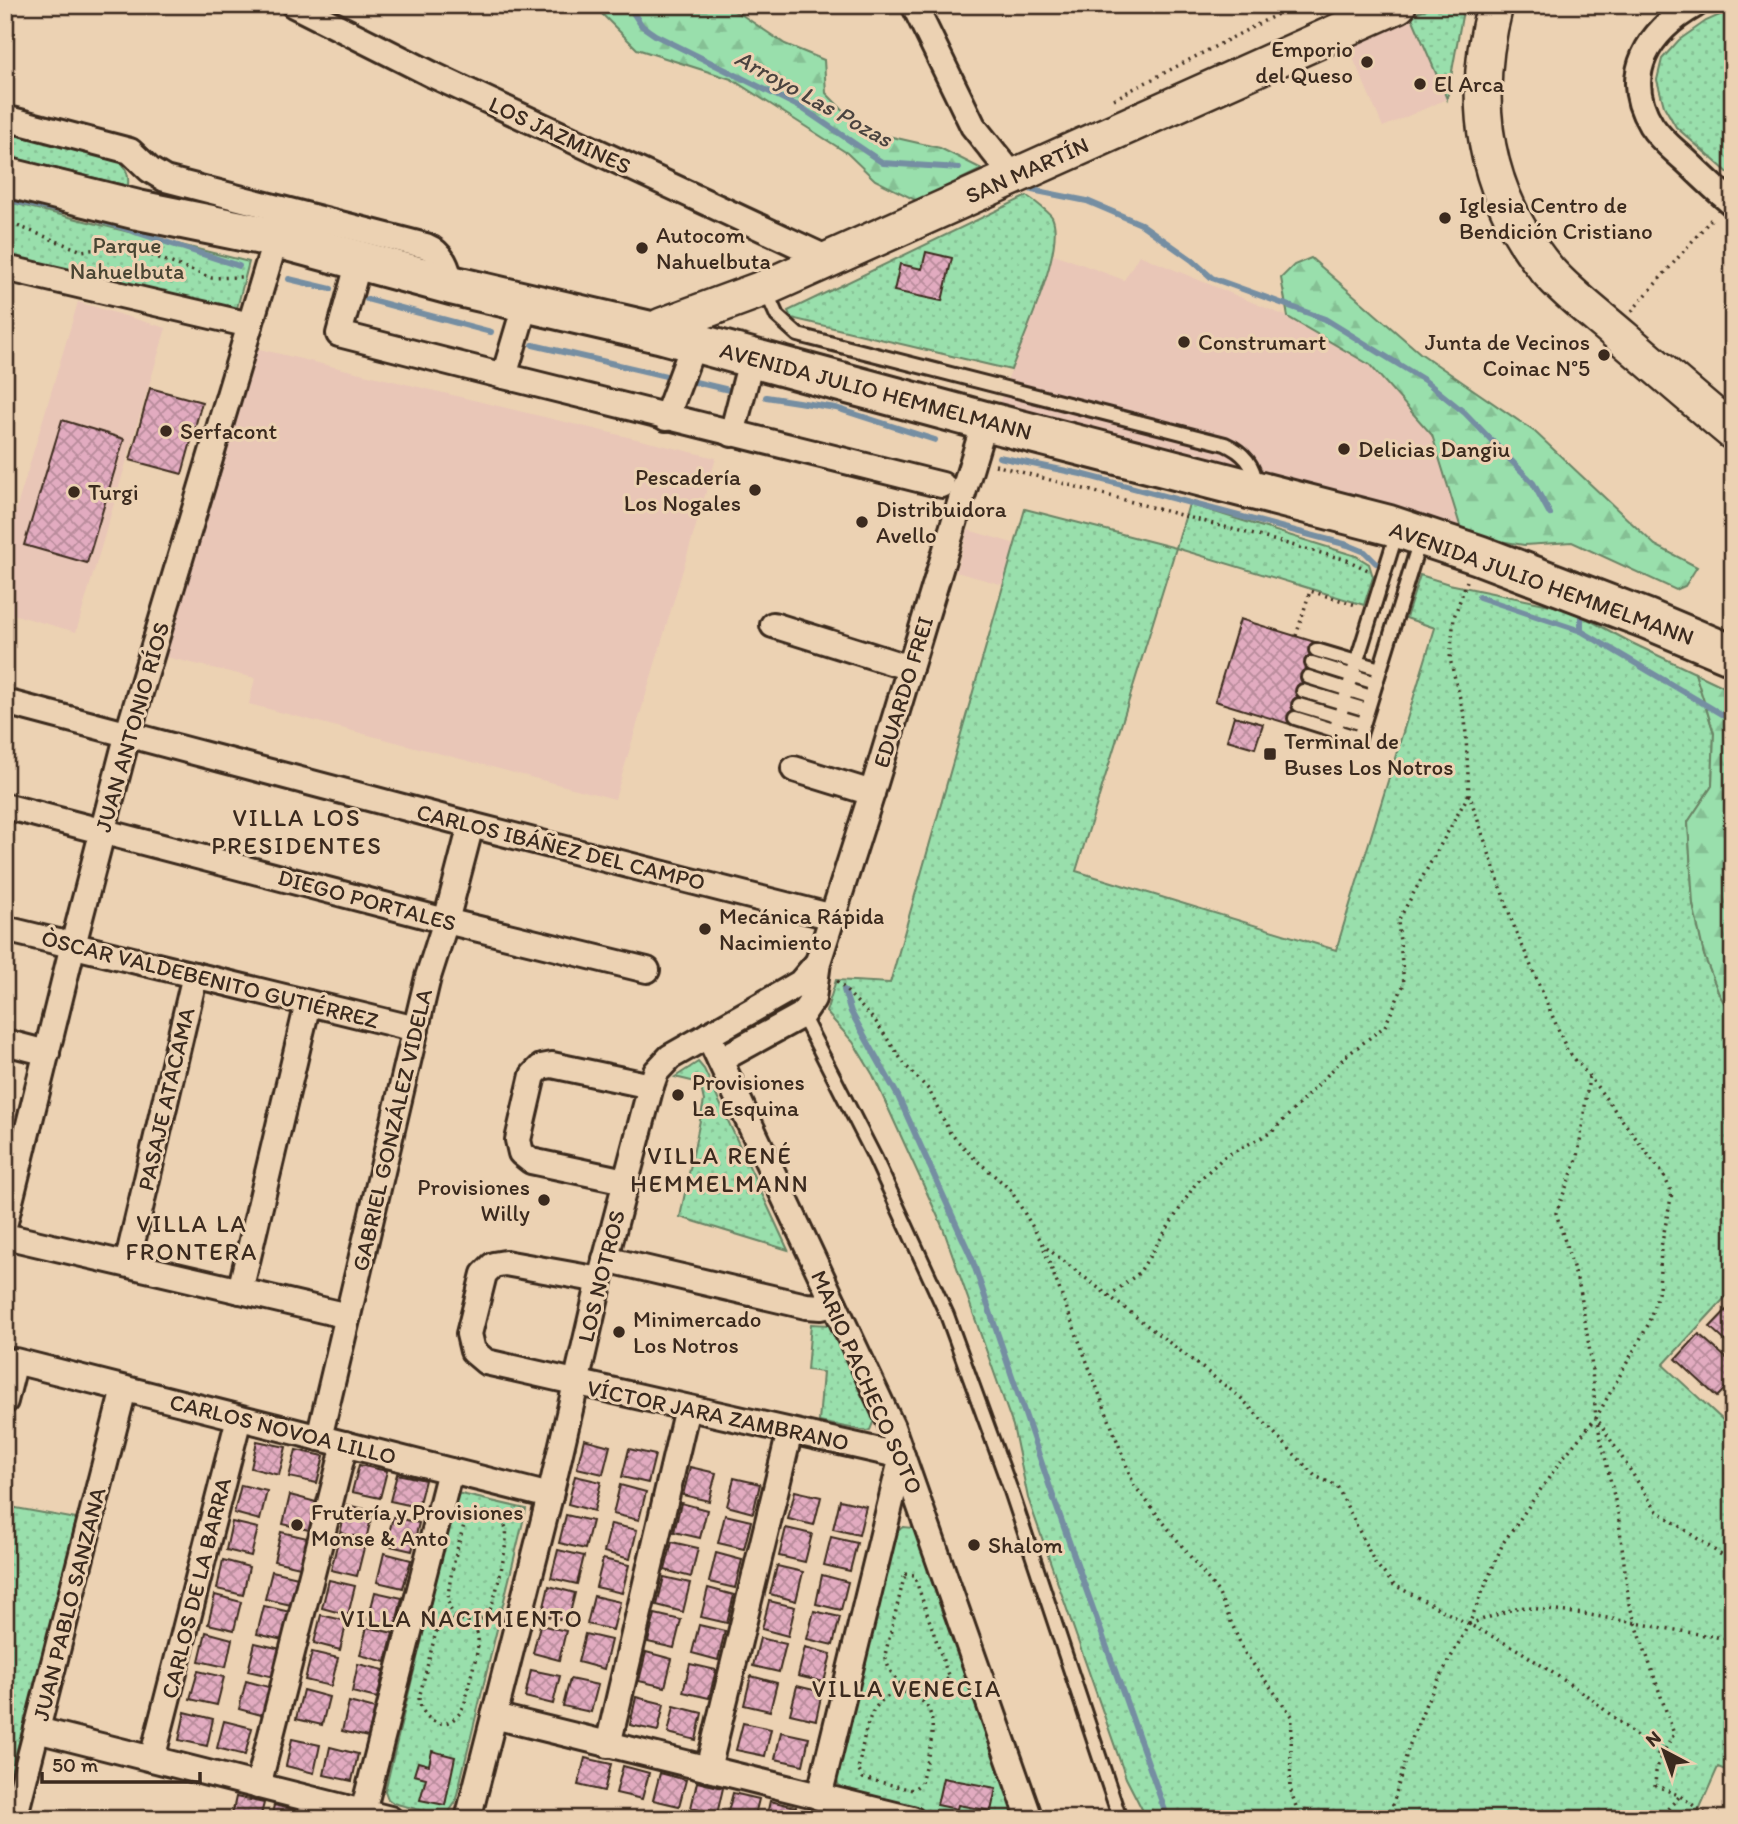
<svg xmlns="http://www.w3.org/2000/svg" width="1738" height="1824" viewBox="0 0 1738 1824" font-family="Itim,sans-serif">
<defs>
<pattern id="grass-dots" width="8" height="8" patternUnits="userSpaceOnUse" patternTransform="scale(1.75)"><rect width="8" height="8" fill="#99dfac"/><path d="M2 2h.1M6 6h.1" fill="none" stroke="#85c094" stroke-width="1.8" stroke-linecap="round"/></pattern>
<pattern id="forest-firs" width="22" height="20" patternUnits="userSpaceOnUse" patternTransform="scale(1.75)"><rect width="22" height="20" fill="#99dfac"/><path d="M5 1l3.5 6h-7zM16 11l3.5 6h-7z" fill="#85c094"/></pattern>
<pattern id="building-cross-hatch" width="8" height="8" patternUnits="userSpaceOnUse" patternTransform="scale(1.75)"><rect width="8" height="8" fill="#e2abc0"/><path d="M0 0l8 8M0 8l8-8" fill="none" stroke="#b88b9b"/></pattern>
</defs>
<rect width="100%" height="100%" fill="#ecd2b3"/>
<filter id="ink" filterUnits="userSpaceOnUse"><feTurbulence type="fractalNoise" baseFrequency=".0143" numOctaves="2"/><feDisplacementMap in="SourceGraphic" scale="14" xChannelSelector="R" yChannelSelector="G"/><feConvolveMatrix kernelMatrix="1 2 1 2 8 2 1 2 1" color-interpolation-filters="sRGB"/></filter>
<g filter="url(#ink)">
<g fill="#e9c6b7">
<path d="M1411 15 1447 99 1383 127 1347 44Z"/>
<path d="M1054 254 1124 280 1139 255 1288 317 1370 365 1432 435 1463 535 994 416Z"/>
<path d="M78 302 166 328 76 632 5 612V547Z"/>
<path d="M255 348 716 458 615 799 249 704 255 678 166 657Z"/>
<path d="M968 530 1016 544 1004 585 956 572Z"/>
</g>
<g fill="url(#grass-dots)" stroke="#6a8465" stroke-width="2">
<path d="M1436 5H1464L1447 99 1411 15Z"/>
<path d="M1733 9V177L1676 127 1664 106 1657 80 1662 59 1679 40 1706 21Z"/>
<path d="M5 131 119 161C127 169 129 175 128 186L5 156Z"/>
<path d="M1027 196C1032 199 1051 214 1052 217 1066 246 1023 338 1011 370L791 318 788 311Z"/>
<path d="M5 201 249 262 236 312 5 255Z"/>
<path d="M1189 504 1356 556 1369 564 1373 577 1364 605 1176 548 1076 871 1336 950 1435 628 1406 618 1420 575 1449 584 1569 609 1632 643 1695 673 1714 733 1712 786 1688 822 1693 904 1704 955 1719 994 1733 1017V1289L1663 1365 1724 1421 1733 1412V1773L1718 1767 1695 1819H1147L1126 1778 1028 1498 1013 1426 943 1228 873 1075 853 1042 826 1012 836 980 890 983 1025 509 1176 548Z"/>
<path d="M698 1062 704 1069 788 1250 680 1217 704 1101 700 1083 675 1077Z"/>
<path d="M811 1324 830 1325 874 1420 870 1430 867 1431 819 1422 823 1372 807 1370Z"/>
<path d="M457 1493 526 1509 455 1803 449 1812 439 1815 393 1803 388 1799 385 1791Z"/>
<path d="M5 1506 82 1520 5 1792Z"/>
<path d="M903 1527 913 1528 918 1537 1016 1819H946L846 1793 838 1784 836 1774 896 1532Z"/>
</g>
<g fill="url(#forest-firs)" stroke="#6a8465" stroke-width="2">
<path d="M593 5H722L742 15 785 44 824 60 826 93 862 130 940 148 982 169 917 201 875 180 847 153 731 79 637 49Z"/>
<path d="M1311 258 1420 353 1535 432 1655 545 1697 567 1685 586 1676 590 1572 542 1524 545 1463 535 1432 435 1370 365 1288 317 1281 278 1294 265Z"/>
<path d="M1695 673 1733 691V1017L1719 994 1704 955 1693 904 1688 822 1712 786 1714 733Z"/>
</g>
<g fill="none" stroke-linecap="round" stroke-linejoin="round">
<g stroke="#758ea2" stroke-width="6">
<path d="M628 5 642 26 655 35 802 108 883 163 959 168"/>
<path d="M1032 190 1087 201 1141 224 1192 260 1212 278 1325 319 1424 380 1465 413 1533 483 1550 514"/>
<path d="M5 199 62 211"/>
<path d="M96 219 239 266"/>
<path d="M289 279 331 289"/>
<path d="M367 299 491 332"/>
<path d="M533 345 666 376"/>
<path d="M691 381 729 390"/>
<path d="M766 397 836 408 935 440"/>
<path d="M999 457 1081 474 1348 545 1365 552 1376 563"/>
<path d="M1479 597 1581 631"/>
<path d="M1581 608V631L1733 721"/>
<path d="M844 990 851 1012 898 1096 972 1259 1056 1505 1168 1819"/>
</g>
</g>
<g fill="url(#building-cross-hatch)" stroke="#3b2a1e" stroke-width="2">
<path d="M926 252 952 258 942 301 894 291 900 264 922 269Z"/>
<path d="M150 388 202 402 182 474 130 460Z"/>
<path d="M62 420 124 439 87 563 24 545Z"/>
<path d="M1240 619 1318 643 1293 725 1215 701Z"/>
<path d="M1234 716 1263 724 1255 748 1227 740Z"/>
<path d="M1733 1303V1348L1710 1327Z"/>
<path d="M1699 1334 1733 1364V1380L1717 1397 1676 1359Z"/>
<path d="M584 1439 610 1446 603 1474 577 1468Z"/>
<path d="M257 1441 286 1447 279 1475 251 1468Z"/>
<path d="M629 1449 655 1455 648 1483 622 1477Z"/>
<path d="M296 1450 324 1456 317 1483 289 1477Z"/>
<path d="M359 1465 387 1471 380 1498 352 1492Z"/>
<path d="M690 1467 716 1473 709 1501 683 1495Z"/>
<path d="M397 1474 425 1480 418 1507 390 1501Z"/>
<path d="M575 1476 601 1482 594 1511 568 1504Z"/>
<path d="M734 1478 760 1484 753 1513 727 1506Z"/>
<path d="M241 1485 267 1491 260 1520 234 1513Z"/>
<path d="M620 1485 646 1492 639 1520 613 1514Z"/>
<path d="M795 1491 821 1497 814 1525 788 1519Z"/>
<path d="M290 1495 316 1502 309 1530 283 1524Z"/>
<path d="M840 1500 866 1506 859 1535 833 1529Z"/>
<path d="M681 1503 707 1510 700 1538 674 1532Z"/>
<path d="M347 1505 373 1511 366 1539 340 1533Z"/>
<path d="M566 1515 592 1521 585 1549 559 1543Z"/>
<path d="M725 1515 751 1521 744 1549 718 1543Z"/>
<path d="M393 1517 419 1523 412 1551 386 1545Z"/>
<path d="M232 1522 258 1528 251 1556 226 1550Z"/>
<path d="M611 1524 637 1530 630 1559 604 1552Z"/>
<path d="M786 1528 812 1534 805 1562 779 1556Z"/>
<path d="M281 1532 307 1538 300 1567 274 1561Z"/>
<path d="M831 1537 857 1543 850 1571 824 1565Z"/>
<path d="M338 1541 364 1548 357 1576 331 1570Z"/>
<path d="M672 1542 698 1548 691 1577 665 1570Z"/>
<path d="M558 1550 584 1556 577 1584 551 1578Z"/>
<path d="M384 1553 411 1560 403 1588 377 1582Z"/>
<path d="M716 1553 742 1560 735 1588 709 1582Z"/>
<path d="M603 1559 629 1565 622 1593 596 1587Z"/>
<path d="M223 1560 249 1567 243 1595 217 1589Z"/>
<path d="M777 1566 803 1572 796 1601 770 1594Z"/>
<path d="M272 1571 298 1577 291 1605 265 1599Z"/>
<path d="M822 1575 848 1582 841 1610 816 1604Z"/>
<path d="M664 1577 690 1583 683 1612 657 1605Z"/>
<path d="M329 1580 355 1586 348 1615 322 1608Z"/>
<path d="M549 1586 575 1593 568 1621 542 1615Z"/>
<path d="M708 1588 734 1595 727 1623 701 1617Z"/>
<path d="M375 1592 402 1598 395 1627 368 1620Z"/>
<path d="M215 1595 241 1602 234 1630 208 1624Z"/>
<path d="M594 1596 620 1602 613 1630 587 1624Z"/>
<path d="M769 1601 795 1607 788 1636 762 1629Z"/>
<path d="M264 1606 290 1612 283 1640 257 1634Z"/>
<path d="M814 1611 840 1617 833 1645 807 1639Z"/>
<path d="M655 1614 681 1620 674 1648 648 1642Z"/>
<path d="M321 1615 347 1621 340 1650 314 1643Z"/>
<path d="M540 1625 566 1631 559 1660 533 1653Z"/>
<path d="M699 1625 725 1631 718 1660 692 1653Z"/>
<path d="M367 1627 393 1633 386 1662 360 1655Z"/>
<path d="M206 1632 232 1639 226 1667 199 1661Z"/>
<path d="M585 1634 611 1640 604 1669 578 1662Z"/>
<path d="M760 1638 786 1644 779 1672 753 1666Z"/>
<path d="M255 1643 281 1649 274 1677 248 1671Z"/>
<path d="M805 1647 831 1654 824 1682 798 1676Z"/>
<path d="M312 1652 338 1658 331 1686 305 1680Z"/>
<path d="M646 1652 672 1659 665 1687 639 1681Z"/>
<path d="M358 1664 384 1670 377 1698 352 1692Z"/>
<path d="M690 1664 716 1670 709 1698 683 1692Z"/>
<path d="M531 1670 560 1676 553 1704 525 1697Z"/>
<path d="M198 1671 224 1677 217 1705 190 1699Z"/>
<path d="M751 1676 777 1683 770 1711 744 1705Z"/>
<path d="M570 1679 598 1685 591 1712 563 1706Z"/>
<path d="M246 1681 272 1688 265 1716 239 1709Z"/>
<path d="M797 1686 822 1692 816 1720 790 1714Z"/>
<path d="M303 1690 329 1697 322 1725 296 1719Z"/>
<path d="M636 1697 664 1704 658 1731 630 1725Z"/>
<path d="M349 1702 375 1709 368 1737 342 1731Z"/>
<path d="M674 1706 702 1713 696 1740 668 1733Z"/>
<path d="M185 1712 213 1719 207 1746 179 1740Z"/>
<path d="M224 1721 252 1728 245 1755 217 1748Z"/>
<path d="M743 1723 771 1729 765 1756 736 1750Z"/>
<path d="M781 1732 809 1738 803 1765 775 1759Z"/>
<path d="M292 1739 320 1745 314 1773 286 1766Z"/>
<path d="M330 1747 358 1754 352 1781 324 1775Z"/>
<path d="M432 1751 455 1757 445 1805 420 1800 426 1778 414 1775 418 1762 429 1765Z"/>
<path d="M585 1758 611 1764 604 1791 578 1785Z"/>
<path d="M623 1766 649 1773 642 1799 616 1793Z"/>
<path d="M660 1773 686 1780 679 1806 653 1800Z"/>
<path d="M943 1778 996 1788 991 1811 958 1805 957 1809 937 1805Z"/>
<path d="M697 1782 723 1788 717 1814 691 1808Z"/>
<path d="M733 1793 759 1799 754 1819H726Z"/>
<path d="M236 1797 264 1803 260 1819H231Z"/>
<path d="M770 1801 796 1807 794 1819H766Z"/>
<path d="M274 1805 302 1812 301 1819H271Z"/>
<path d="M808 1808 833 1814 832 1819H805Z"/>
<path d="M533 1813 559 1819H532Z"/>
</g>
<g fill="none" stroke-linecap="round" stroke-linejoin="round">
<defs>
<g id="lane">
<path d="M765 289 777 316 798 335 1225 444C1243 452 1254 464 1256 484"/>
<path d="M1316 650 1380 669"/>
<path d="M1312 663 1376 683"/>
<path d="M1308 677 1371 697"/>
<path d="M1303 691 1367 710"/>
<path d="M1299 705 1363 724"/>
<path d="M1295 718 1359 738 1420 540"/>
<path d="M1335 731 1397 532"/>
<path d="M802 1015 875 1158 947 1315 1010 1488 1120 1819"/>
</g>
<g id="street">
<path d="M294 5 433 75 828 259"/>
<path d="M914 5 973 126 1013 176"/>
<path d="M1695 5C1649 31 1620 74 1651 125 1660 139 1673 149 1685 160 1701 175 1716 190 1733 204"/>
<path d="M5 118 130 151 150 170 165 179 426 246C443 253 448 268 451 285"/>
<path d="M359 261 339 334 504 376"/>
<path d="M5 268 250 325"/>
<path d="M526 302 504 376 942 485"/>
<path d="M666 418 694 343"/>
<path d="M732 434 752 357"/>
<path d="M773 625 910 668"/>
<path d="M5 702 471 825 833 917"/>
<path d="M794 769 872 793"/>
<path d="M5 806 446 921 647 970"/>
<path d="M5 929 416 1029"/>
<path d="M708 1035 892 1427 1030 1819"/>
<path d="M5 1042 47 1053"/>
<path d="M720 1060 802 1015 813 999 818 962 872 793 985 421"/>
<path d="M625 1181 531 1161 521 1153 518 1140 533 1075 541 1067 552 1065 651 1086"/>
<path d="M5 1222 73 945 128 733 276 238"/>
<path d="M5 1236 348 1316"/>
<path d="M605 1259 806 1306 821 1307 834 1304"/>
<path d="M127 1264 195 975"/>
<path d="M600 1280 505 1263 493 1265 484 1274 469 1334 473 1351 486 1362 902 1456 819 1797"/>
<path d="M240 1291 308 1003"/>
<path d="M5 1401 15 1361 550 1496"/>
<path d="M319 1438 428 977 446 921 471 825"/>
<path d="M494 1716 912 1819"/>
<path d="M37 1730 390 1819"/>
<path d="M608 1745 687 1408"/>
<path d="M152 1759 239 1418"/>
<path d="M708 1769 790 1431"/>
<path d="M258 1786 345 1444"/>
<path d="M363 1812 450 1471"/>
<path d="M14 1819 124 1389"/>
<path d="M468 1819 550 1496 600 1280 651 1086 656 1072 670 1057 800 983 818 962"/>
</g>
<g id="secondary">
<path d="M1495 5C1470 101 1483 193 1548 271 1570 296 1598 316 1623 338 1660 370 1696 401 1733 432"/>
<path d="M659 333 662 326 765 288 1398 5"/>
</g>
<path id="highway" d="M5 177 138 210 276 238 451 285 659 333 985 421 1389 525 1479 555 1647 619 1733 655"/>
</defs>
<use href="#lane" stroke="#3b2a1e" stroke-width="18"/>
<use href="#street" stroke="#3b2a1e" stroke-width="30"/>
<use href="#secondary" stroke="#3b2a1e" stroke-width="40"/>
<use href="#highway" stroke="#3b2a1e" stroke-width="44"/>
<g stroke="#3b2a1e" stroke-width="3.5" stroke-dasharray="2 5" stroke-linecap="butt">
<path d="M1114 99 1295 5"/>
<path d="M5 221 82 251 107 248H132L212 278 241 277"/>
<path d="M1632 311 1714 216"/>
<path d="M995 465 1347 560 1368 570"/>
<path d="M1296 636 1310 591 1356 605"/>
<path d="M837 981 876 1022 905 1065 929 1090 950 1133 975 1159 1010 1189 1044 1246 1240 1397 1315 1476 1337 1486 1375 1563 1394 1585 1520 1651 1589 1697 1661 1756 1656 1772 1655 1785 1680 1796 1713 1819"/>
<path d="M1589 1077 1578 1157 1556 1213 1580 1289 1591 1359 1596 1418 1618 1513 1629 1604 1674 1734 1661 1756"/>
<path d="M1044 1249 1134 1485 1218 1592 1244 1652 1292 1716 1290 1788 1300 1819"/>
<path d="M1109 1296 1139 1273 1196 1183 1224 1157 1272 1132 1346 1056 1385 1026 1404 984 1398 921 1469 794"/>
<path d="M1599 1422 1656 1510 1733 1563"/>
<path d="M482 1512C493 1513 503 1517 506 1529 509 1539 495 1605 488 1613 484 1619 476 1622 469 1621 460 1621 451 1614 449 1605 445 1591 459 1541 464 1525L468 1519Z"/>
<path d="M905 1574 914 1575 949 1678 930 1690 913 1695C899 1684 888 1673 885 1655Z"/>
<path d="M454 1619C492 1621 475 1657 470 1680 467 1692 466 1708 457 1716 441 1733 420 1717 419 1698L436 1632 447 1622Z"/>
<path d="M1469 1624 1519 1607 1584 1614 1733 1640"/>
<path d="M903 1692C950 1703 928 1750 921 1783L913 1790 863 1778 858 1769C865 1739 865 1696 903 1692Z"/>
<path d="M1389 1819 1408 1749 1427 1701 1469 1624 1503 1543 1562 1459 1596 1418 1648 1325 1659 1290 1661 1247 1672 1193 1663 1174 1589 1076 1567 1050 1513 924 1469 794 1465 718 1450 659 1454 617 1467 581"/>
<path d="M1658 1819 1680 1796"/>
</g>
<use href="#lane" stroke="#ecd2b3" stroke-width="12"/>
<use href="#street" stroke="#ecd2b3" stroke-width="24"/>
<use href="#secondary" stroke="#ecd2b3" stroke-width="35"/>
<use href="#highway" stroke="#ecd2b3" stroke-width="38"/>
</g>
</g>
<g fill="#3b2a1e" stroke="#ecd2b3" stroke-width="2.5">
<circle cx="1367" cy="62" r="7"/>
<circle cx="1420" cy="84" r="7"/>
<circle cx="1445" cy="218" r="7"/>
<circle cx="642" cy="248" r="7"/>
<circle cx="1184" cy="342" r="7"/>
<circle cx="1604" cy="355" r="7"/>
<circle cx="166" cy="431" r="7"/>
<circle cx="1344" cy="449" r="7"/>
<circle cx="755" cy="490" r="7"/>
<circle cx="74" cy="492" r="7"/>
<circle cx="862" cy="522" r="7"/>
<rect x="1263" y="747" width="14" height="14" rx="3.5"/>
<circle cx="705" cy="929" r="7"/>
<circle cx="678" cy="1095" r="7"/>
<circle cx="544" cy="1200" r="7"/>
<circle cx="619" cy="1332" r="7"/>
<circle cx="297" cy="1525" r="7"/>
<circle cx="974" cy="1545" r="7"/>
</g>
<g text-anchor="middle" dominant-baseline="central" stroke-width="6" stroke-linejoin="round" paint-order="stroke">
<g font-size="23" fill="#3b2a1e" stroke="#ecd2b3" text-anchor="start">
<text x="1353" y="49" text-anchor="end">Emporio<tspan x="1353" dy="26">del Queso</tspan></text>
<text x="1434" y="84">El Arca</text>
<text x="1459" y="205">Iglesia Centro de<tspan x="1459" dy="26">Bendición Cristiano</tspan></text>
<text x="656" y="235">Autocom<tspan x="656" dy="26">Nahuelbuta</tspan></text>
<text x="1198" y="342">Construmart</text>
<text x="1590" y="342" text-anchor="end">Junta de Vecinos<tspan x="1590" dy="26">Coinac N°5</tspan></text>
<text x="180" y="431">Serfacont</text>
<text x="1358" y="449">Delicias Dangiu</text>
<text x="741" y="477" text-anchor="end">Pescadería<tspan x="741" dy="26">Los Nogales</tspan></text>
<text x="88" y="492">Turgi</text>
<text x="876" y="509">Distribuidora<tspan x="876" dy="26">Avello</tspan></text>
<text x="1284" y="741">Terminal de<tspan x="1284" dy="26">Buses Los Notros</tspan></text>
<text x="719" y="916">Mecánica Rápida<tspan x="719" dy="26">Nacimiento</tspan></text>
<text x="692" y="1082">Provisiones<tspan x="692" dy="26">La Esquina</tspan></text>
<text x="530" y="1187" text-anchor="end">Provisiones<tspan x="530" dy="26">Willy</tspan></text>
<text x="633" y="1319">Minimercado<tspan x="633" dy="26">Los Notros</tspan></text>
<text x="311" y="1512">Frutería y Provisiones<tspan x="311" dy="26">Monse &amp; Anto</tspan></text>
<text x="988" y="1545">Shalom</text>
</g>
<g font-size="23" fill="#3b2a1e" stroke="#ecd2b3">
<text transform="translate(560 135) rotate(25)">LOS JAZMINES</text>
<text transform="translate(1027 170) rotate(-24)">SAN MARTÍN</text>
<text transform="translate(876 391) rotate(15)">AVENIDA JULIO HEMMELMANN</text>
<text transform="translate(1542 583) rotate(20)">AVENIDA JULIO HEMMELMANN</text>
<text transform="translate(903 692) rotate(-73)">EDUARDO FREI</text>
<text transform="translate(132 727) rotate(-74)">JUAN ANTONIO RÍOS</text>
<text transform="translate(561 847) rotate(14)">CARLOS IBÁÑEZ DEL CAMPO</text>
<text transform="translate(367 900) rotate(15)">DIEGO PORTALES</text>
<text transform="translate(210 979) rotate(14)">ÒSCAR VALDEBENITO GUTIÉRREZ</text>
<text transform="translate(166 1099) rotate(-77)">PASAJE ATACAMA</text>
<text transform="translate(392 1130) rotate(-77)">GABRIEL GONZÁLEZ VIDELA</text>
<text transform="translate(601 1276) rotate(-76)">LOS NOTROS</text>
<text transform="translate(867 1382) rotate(66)">MARIO PACHECO SOTO</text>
<text transform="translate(718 1415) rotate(12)">VÍCTOR JARA ZAMBRANO</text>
<text transform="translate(283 1429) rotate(14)">CARLOS NOVOA LILLO</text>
<text transform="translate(196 1588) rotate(-76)">CARLOS DE LA BARRA</text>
<text transform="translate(69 1604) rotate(-76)">JUAN PABLO SANZANA</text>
</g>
<g font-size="23" fill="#494533" stroke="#ecd2b3">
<text x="127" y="245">Parque<tspan x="127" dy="26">Nahuelbuta</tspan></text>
</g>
<g font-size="24" font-style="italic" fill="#4a433f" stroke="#ecd2b3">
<text transform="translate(814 98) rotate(29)">Arroyo Las Pozas</text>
</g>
<g font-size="24" letter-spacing="2" fill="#3b2a1e" stroke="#ecd2b3">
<text x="297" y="817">VILLA LOS<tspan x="297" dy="28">PRESIDENTES</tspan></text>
<text x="720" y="1155">VILLA RENÉ<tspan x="720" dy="28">HEMMELMANN</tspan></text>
<text x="192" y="1223">VILLA LA<tspan x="192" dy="28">FRONTERA</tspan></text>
<text x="462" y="1618">VILLA NACIMIENTO</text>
<text x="907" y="1688">VILLA VENECIA</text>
</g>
</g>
<rect width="1738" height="1824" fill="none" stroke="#ecd2b3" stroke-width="28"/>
<rect x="14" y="14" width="1710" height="1796" fill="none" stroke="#3b2a1e" stroke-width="2.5" filter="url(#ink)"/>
<g transform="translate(1664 1751) rotate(319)" stroke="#ecd2b3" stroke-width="5" paint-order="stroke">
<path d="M0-5L12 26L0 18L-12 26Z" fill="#3b2a1e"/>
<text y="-10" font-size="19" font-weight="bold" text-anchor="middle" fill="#3b2a1e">N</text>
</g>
<path d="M42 1772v10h158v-10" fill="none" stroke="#3b2a1e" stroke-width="3.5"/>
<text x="52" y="1772" font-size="21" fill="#3b2a1e" stroke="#ecd2b3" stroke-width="5" paint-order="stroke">50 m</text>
</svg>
